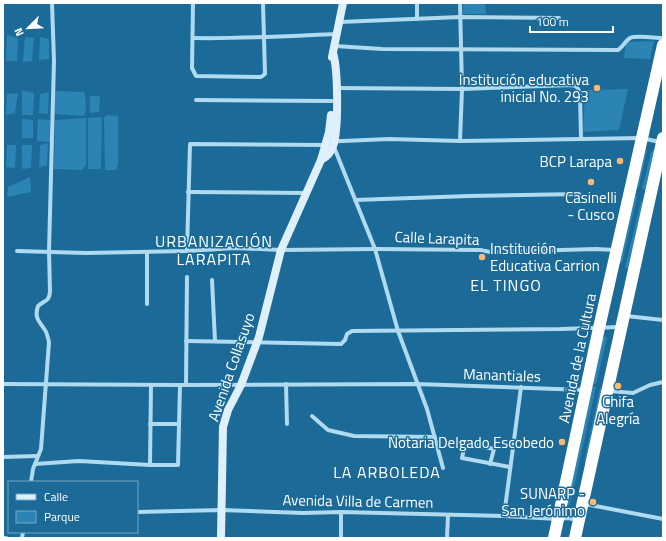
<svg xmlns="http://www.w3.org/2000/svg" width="666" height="541" viewBox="0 0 666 541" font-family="'Titillium Web',sans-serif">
<rect width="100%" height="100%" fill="#1b6a97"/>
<g fill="#2b84b3">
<path d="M463 3H485L486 14H463Z"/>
<path d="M7 35 18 38 17 61H6Z"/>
<path d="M25 37 34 38 32 61 23 62Z"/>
<path d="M40 37 49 39V59L39 60Z"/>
<path d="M654 41 650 59 624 58 626 42Z"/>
<path d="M628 89 619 130 583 132 585 90Z"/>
<path d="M22 90 34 93 33 115H22Z"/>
<path d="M55 91 84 92C86 99 87 110 84 116L55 114Z"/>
<path d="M49 92 48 114 39 113 40 94Z"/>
<path d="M18 93 15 113 6 115 7 94Z"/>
<path d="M90 96H100L99 112 90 113Z"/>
<path d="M108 115 118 116V164L116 170H105L104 117Z"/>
<path d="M102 117 101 169H88V118Z"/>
<path d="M86 118V165L82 170 54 169 55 120Z"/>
<path d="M22 119 33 120V138H22Z"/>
<path d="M38 119 50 120V142L37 141Z"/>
<path d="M48 143 47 166 39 167 40 145Z"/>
<path d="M7 145H16L15 168 6 167Z"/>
<path d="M22 145H32L31 168 22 169Z"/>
<path d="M644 149 647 150 639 187H637L635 196 637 197 622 263H619Z"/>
<path d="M654 150 655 151 646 190 642 189 651 152Z"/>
<path d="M30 177 31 192 7 197 8 187Z"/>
<path d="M641 201H643L628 269 625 268Z"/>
<path d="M603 336 607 337 596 384H593Z"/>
<path d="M592 387H596L570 505 566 504Z"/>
<path d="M600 388 604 389 588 463 584 462Z"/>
</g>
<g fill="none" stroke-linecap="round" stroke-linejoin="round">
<g stroke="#afdaf0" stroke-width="4">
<path d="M193 3 192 68 196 76 261 77 265 74 263 3"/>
<path d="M460 3 462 89 460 141"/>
<path d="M417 19V3"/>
<path d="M340 22 460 17 559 18"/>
<path d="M193 38C241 39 289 36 337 34"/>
<path d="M335 46 382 49 618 50C623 47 625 41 630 38 636 35 655 38 663 38"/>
<path d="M337 88 462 89 572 85 576 86 580 92 581 139"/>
<path d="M196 100 332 101"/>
<path d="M335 144 338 141H343L389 139 460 141 641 138 660 142"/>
<path d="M334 147 375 249 398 331 427 409 443 468"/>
<path d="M188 192 305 193"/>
<path d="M355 200 469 196 579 194"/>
<path d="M17 251 86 253 187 251 235 248 281 250 375 249 480 250 490 252 596 249 615 250"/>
<path d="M187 251 190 144 326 145"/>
<path d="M212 280 215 341"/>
<path d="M147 304V252"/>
<path d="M626 316 663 320"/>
<path d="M186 341 341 344 345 340 347 334 352 331 561 329 619 327"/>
<path d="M3 384 180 385 417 384 584 390"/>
<path d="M286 384 287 424"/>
<path d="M186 385 187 277"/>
<path d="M610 391 633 393 650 385 663 382"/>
<path d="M312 416 328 430 354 436 435 437"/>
<path d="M150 424H179"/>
<path d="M3 457 37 456"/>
<path d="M35 464 79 461 150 465H178L180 385"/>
<path d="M490 464 494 449 465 443 462 458 510 467"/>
<path d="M150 465 151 385"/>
<path d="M31 482 33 469 41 449 49 342C48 338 47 333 45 330 39 321 34 318 38 306 45 300 49 302 50 292L49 251 54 61 52 3"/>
<path d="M585 504 663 519"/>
<path d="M137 512 222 510 303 513 341 512 504 516 558 519 568 518 578 520"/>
<path d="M341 512V538"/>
<path d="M504 516 521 387"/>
<path d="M3 538H6"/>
<path d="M22 538 23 532"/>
<path d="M447 538 448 515"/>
</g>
<g stroke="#ddf0fb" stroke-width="8">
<path d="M332 57 343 3"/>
<path d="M321 160 329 132 331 115"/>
<path d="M221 538 223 427 228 410 241 385 259 337 281 250 321 160C327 157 331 153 333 146 339 130 338 69 333 53"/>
</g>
<g stroke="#fff" stroke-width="12">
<path d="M554 538 599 328 663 45"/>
<path d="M575 538 663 138"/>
</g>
</g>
<g fill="#ffb86e" stroke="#1b6a97" stroke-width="1.5">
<circle cx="597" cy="88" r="4"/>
<circle cx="620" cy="161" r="4"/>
<circle cx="591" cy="182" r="4"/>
<circle cx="482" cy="257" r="4"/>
<circle cx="618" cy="386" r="4"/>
<circle cx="562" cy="442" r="4"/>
<circle cx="593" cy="502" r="4"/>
</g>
<g text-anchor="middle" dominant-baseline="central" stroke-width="3" stroke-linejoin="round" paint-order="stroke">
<g font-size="15" fill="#fff" stroke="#1b6a97" text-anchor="end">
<text x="589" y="79">Institución educativa<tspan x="589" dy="17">inicial No. 293</tspan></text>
<text x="612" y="161">BCP Larapa</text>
<text x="591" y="197" text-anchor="middle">Casinelli<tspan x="591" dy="17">- Cusco</tspan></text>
<text x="490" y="248" text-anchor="start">Institución<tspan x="490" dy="17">Educativa Carrion</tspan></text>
<text x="618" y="401" text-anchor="middle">Chifa<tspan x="618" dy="17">Alegría</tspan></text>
<text x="554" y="442">Notaria Delgado Escobedo</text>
<text x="585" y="493">SUNARP -<tspan x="585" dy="17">San Jerónimo</tspan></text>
</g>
<g font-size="15" fill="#fff" stroke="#1b6a97">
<text transform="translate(437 238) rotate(2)">Calle Larapita</text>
<text transform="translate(577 358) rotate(-78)">Avenida de la Cultura</text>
<text transform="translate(231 367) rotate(-71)">Avenida Collasuyo</text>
<text transform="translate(502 375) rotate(2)">Manantiales</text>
<text transform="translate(358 501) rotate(1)">Avenida Villa de Carmen</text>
</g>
<g font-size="16" letter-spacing="1" fill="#fff" stroke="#1b6a97">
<text x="214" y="241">URBANIZACIÓN<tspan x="214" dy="18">LARAPITA</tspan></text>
<text x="506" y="285">EL TINGO</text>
<text x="387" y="472">LA ARBOLEDA</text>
</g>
</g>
<rect width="666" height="541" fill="none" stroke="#ffffff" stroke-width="8"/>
<rect x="8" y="481" width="130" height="52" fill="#1b6a97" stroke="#76a6c1"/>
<rect x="16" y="494" width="20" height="6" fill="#ddf0fb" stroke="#76a6c1"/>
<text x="44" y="501" font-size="12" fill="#ffffff">Calle</text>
<rect x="16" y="511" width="20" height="12" fill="#2b84b3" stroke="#76a6c1"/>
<text x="44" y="521" font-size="12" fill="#ffffff">Parque</text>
<g transform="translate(28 28) rotate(246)" stroke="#1b6a97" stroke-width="3" paint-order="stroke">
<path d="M0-3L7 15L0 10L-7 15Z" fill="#ffffff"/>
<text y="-6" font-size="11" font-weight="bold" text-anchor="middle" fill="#ffffff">N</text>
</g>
<path d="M530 26v6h83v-6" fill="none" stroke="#ffffff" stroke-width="2"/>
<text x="536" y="26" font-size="12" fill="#ffffff" stroke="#1b6a97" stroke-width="3" paint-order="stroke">100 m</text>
</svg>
